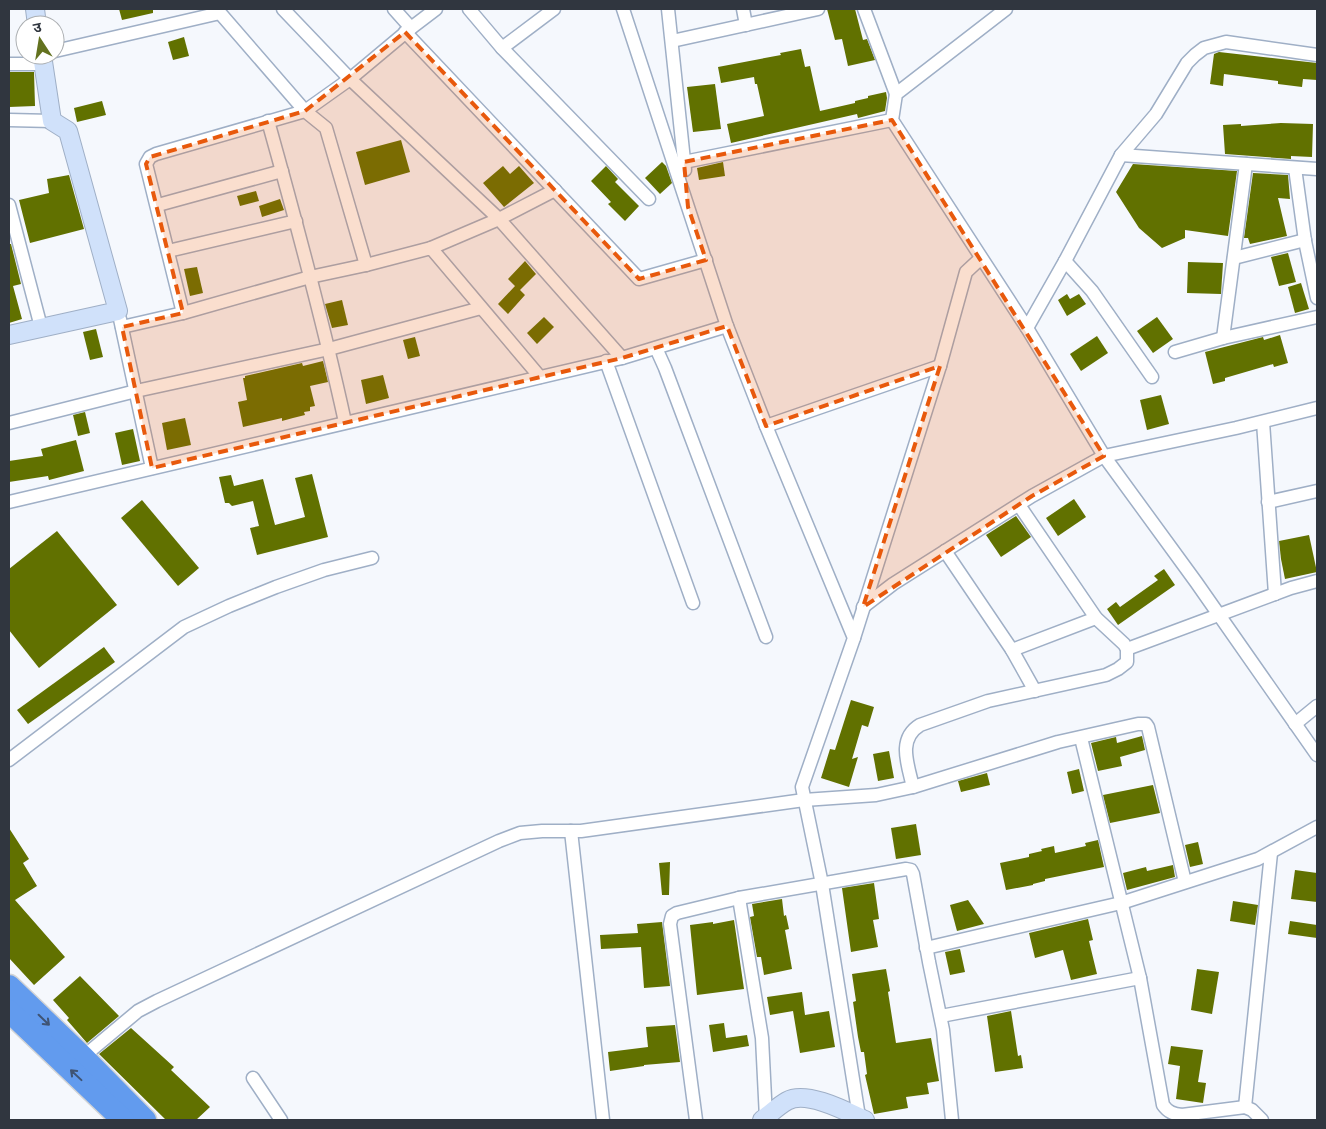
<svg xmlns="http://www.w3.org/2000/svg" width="1326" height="1129" viewBox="0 0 1326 1129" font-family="Cabin,'Noto Sans Devanagari',sans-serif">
<rect width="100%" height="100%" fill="#f5f8fd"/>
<g fill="#617100">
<path d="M119 9H153V13L122 20Z"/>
<path d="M827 9H855L863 40 867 39 875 60 848 66 842 39 835 40Z"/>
<path d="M184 37 189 56 173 60 168 42Z"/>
<path d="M801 49 805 67 810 66 820 111 855 103V101L868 98V96L886 92 887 98 885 111 858 118 857 114 731 143 727 124 764 116 757 84H755L754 77 721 83 718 67 781 55 780 53Z"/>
<path d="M1219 52 1317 63V80L1303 79 1302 87 1278 84V81L1224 74 1223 86 1210 84 1214 54Z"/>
<path d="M9 72H34L35 106 9 107Z"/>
<path d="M715 84 721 129 693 132 687 87Z"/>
<path d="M102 101 106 115 77 122 74 108Z"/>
<path d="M1281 123 1313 124 1312 157 1291 156V159L1225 154 1223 125 1241 124V126Z"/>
<path d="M401 140 410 172 365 185 356 152Z"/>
<path d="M662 162 666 166 672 183 660 194 645 178Z"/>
<path d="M723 162 725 176 699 180 697 168Z"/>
<path d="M1133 164 1237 171 1228 236 1185 230V238L1162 248 1139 228 1116 192Z"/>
<path d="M503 166 510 174 519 166 534 183 504 207 483 183Z"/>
<path d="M606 166 618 179 615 182 639 206 625 221 608 204 611 202 591 181Z"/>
<path d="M1253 173 1288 175 1290 199 1278 198 1287 236 1250 244 1248 238H1244Z"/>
<path d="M69 175 84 229 30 243 19 200 49 193 47 179Z"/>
<path d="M256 191 259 201 240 206 237 196Z"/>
<path d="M280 199 284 210 262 217 259 206Z"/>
<path d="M9 244H11L21 284 13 286 22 319 9 323Z"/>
<path d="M1288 253 1296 282 1279 286 1271 257Z"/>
<path d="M525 261 536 274 520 290 525 295 508 314 498 304 515 286 519 290 508 279Z"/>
<path d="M1188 262 1223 263 1221 294 1187 293Z"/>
<path d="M197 267 203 293 190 296 184 269Z"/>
<path d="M1301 283 1309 309 1295 313 1288 287Z"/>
<path d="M1067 294 1070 299 1079 294 1086 304 1067 316 1058 300Z"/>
<path d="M342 300 348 325 332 328 325 304Z"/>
<path d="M544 317 554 327 537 344 527 333Z"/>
<path d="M1157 317 1173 339 1153 353 1137 331Z"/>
<path d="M96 329 103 357 90 360 83 332Z"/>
<path d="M1280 335 1288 363 1274 367 1273 364 1225 378V381L1213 384 1205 352 1263 337 1264 340Z"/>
<path d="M1097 336 1108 353 1081 371 1070 354Z"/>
<path d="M415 337 420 356 408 359 403 340Z"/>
<path d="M323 361 328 382 310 386 315 406 310 407V411L304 412 305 415 293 418 282 421V418L243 427 238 402 247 400 243 378H245V376L302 363 303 366Z"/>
<path d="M383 375 389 398 366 404 361 380Z"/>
<path d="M1161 395 1169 424 1147 430 1140 400Z"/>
<path d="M85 412 90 433 78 436 73 415Z"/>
<path d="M185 418 191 445 167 450 162 423Z"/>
<path d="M133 429 140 461 122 465 115 433Z"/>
<path d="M76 440 84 471 49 480 48 476 9 482V461L43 456 41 449Z"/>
<path d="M312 474 328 537 257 555 250 528 259 526 253 501 232 506 229 503H225L219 477 231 475 234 486 263 479 275 525 305 517 295 478Z"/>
<path d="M1074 499 1086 517 1058 536 1046 518Z"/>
<path d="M142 500 199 568 178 586 121 518Z"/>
<path d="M1016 516 1031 537 1001 557 986 535Z"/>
<path d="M57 531 117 605 39 668 9 630V569Z"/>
<path d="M1309 535 1317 572 1285 579 1281 559 1279 541Z"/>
<path d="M1164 569 1175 585 1118 625 1107 609 1116 602 1120 607 1158 580 1154 576Z"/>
<path d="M104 647 115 662 28 724 17 710Z"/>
<path d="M851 700 874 707 868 727 862 725 852 759 858 757 849 787 821 778 830 749 835 750Z"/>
<path d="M1142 736 1145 750 1120 757 1122 766 1098 771 1091 743 1116 737 1117 743Z"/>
<path d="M889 751 894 778 878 781 873 754Z"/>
<path d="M1079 769 1084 791 1072 794 1067 772Z"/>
<path d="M987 773 990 785 961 792 958 781Z"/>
<path d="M1153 785 1160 813 1110 823 1103 795Z"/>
<path d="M916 824 921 855 896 859 891 828Z"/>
<path d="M9 828 29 859 23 863 37 886 15 900 65 957 34 985 9 958Z"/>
<path d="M1098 840 1104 867 1045 879V881L1033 884V885L1006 890 1000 863 1029 857V854L1042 851 1041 849 1054 846 1055 853 1086 846 1085 843Z"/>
<path d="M1198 842 1203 864 1190 867 1185 845Z"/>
<path d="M670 862 669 895H662L659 863Z"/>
<path d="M1173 865 1175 877 1127 890 1123 873 1146 867 1147 871Z"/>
<path d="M1295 870 1317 873V902L1291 899Z"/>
<path d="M874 883 879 919 873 920 878 947 851 952 842 888Z"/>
<path d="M782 899 784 916 786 915 789 929 785 930 792 969 764 975 761 957H757L750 917 754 916 752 904Z"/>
<path d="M968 900 984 924 957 931 950 905Z"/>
<path d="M1233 901 1258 905 1255 925 1230 921Z"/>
<path d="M1088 919 1093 940 1089 941 1097 974 1071 980 1063 950 1035 958 1029 933Z"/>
<path d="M734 920 744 989 697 995 690 925 713 922V924Z"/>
<path d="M1290 921 1317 925V938L1288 934Z"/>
<path d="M662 922 670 986 644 988 641 947 601 949 600 935 638 933 637 924Z"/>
<path d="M960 949 965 972 950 975 945 952Z"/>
<path d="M886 969 890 991 888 992 896 1043 931 1038 939 1081 927 1083 929 1094 906 1097 908 1108 874 1114 865 1075 867 1074 864 1052H861L858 1037 853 1002 856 1001 852 974Z"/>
<path d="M1197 969 1219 972 1212 1014 1191 1010Z"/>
<path d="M80 976 119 1016 87 1043 67 1020 69 1018 53 1000Z"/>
<path d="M802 992 805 1015 829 1011 835 1047 800 1053 793 1011 770 1015 767 997Z"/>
<path d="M1011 1011 1018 1056 1021 1055 1023 1068 995 1072 987 1016Z"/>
<path d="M724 1023 726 1038 747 1035 749 1046 713 1052 709 1025Z"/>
<path d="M675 1025 680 1062 644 1065V1066L610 1071 608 1052 648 1047 646 1027Z"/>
<path d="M131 1028 174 1067 171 1070 210 1107 196 1120H166L99 1054Z"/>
<path d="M1171 1046 1203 1050 1198 1082 1206 1083 1203 1103 1176 1099 1180 1066 1168 1064Z"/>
</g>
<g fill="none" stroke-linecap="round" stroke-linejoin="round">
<defs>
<g id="street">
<path d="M283 9 350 79 499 219 622 358"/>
<path d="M394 9 411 28 436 9"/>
<path d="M469 9 502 48 649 199"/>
<path d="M623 9 727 326 766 426 854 638 802 787 822 884 859 1117"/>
<path d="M668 9 685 170"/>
<path d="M743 9 746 25"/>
<path d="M864 9 896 94"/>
<path d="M1006 9 896 94 892 120 1027 328 1065 261 1121 155 1156 114 1187 63 1195 55 1204 48 1226 42 1317 55"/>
<path d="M405 32 639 279 706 260"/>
<path d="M672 41 818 9"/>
<path d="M502 48 554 9"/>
<path d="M55 51 220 13 305 111 350 79 411 28"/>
<path d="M9 64H43"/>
<path d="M9 120 52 121"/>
<path d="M268 121C296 221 323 321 345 422"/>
<path d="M1121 155 1317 169"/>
<path d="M684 162 892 120"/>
<path d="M1295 168 1305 241 1317 298"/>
<path d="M9 205 41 327"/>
<path d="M158 205 282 171"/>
<path d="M431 248 499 219 555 190"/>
<path d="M168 251 296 221"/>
<path d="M1234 258 1305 240"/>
<path d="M1065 261 1092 291 1152 377"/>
<path d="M183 313 146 164 150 157 156 154 305 111 326 128 366 265"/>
<path d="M120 319 152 468"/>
<path d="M122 327 183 313 310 277 366 265 431 248 540 377"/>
<path d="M1027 328 1104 456 1196 582 1317 755"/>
<path d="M1223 338 1246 164"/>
<path d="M656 348 665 368 766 637"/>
<path d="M1175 352 1223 338 1317 317"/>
<path d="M606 361 693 603"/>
<path d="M1263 422 1275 594"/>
<path d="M9 423 136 391 329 349 481 308"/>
<path d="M766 426 940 366"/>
<path d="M9 502 622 358 727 326"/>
<path d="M1268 502 1317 491"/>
<path d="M945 551 1012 650 1035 691"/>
<path d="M863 607 893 584 1032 496 1104 456 1236 428 1317 408"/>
<path d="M854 638 940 366 966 272 981 258"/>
<path d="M1127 649 1291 588 1317 581"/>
<path d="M1012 650 1096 618"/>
<path d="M1295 724 1317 706"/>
<path d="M1081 738 1140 978 1163 1105C1168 1112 1173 1114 1182 1115L1245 1107 1252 1110 1262 1120"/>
<path d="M9 760 184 627 229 606 276 587 324 570 372 558"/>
<path d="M913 787C908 765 897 739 920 725L988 701 1106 675 1118 669 1127 662V649L1124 644 1096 618 1019 505"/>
<path d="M571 831 603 1120"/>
<path d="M739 898 762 1038 766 1118"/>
<path d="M926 948 1121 903 1258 859 1317 827"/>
<path d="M941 1016 1140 978"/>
<path d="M83 1057 138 1011 157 1001 499 841 520 833 542 831H581L804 800 876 795 913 787 1058 742 1138 724H1146L1148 727 1185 882"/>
<path d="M253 1078 281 1120"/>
<path d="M1245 1107 1271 853"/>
<path d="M696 1120 670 924 672 916 677 913 739 898 906 869 911 870 913 874 929 962 943 1030 952 1120"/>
</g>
<g id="secondary">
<path d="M35 9 37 25"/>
<path d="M9 335 118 311 68 131 52 121 42 55"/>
<path d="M762 1120C770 1114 778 1106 787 1101 806 1090 846 1111 865 1120"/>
</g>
<g id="highway">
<path d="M9 986 83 1057 145 1120"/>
<path d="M9 1011 123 1120"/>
</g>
</defs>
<use href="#street" stroke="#9fafc6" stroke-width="15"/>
<use href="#secondary" stroke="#9fafc6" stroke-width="20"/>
<use href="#highway" stroke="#d1d3d5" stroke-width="25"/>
<use href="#street" stroke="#fff" stroke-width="12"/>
<use href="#secondary" stroke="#d0e1fa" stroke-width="18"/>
<use href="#highway" stroke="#629bee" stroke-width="22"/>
</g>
<defs><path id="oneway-shaft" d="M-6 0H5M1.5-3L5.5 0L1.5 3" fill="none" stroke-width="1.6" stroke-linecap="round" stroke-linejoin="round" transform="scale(1.25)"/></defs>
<g stroke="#3f5474">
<use href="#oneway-shaft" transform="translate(44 1020) rotate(44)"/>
<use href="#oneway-shaft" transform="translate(76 1075) rotate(-137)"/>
</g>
<path fill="#e8590c" fill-opacity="0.2" stroke="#e8590c" stroke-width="4" stroke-dasharray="10 6" stroke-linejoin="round" d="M405 32 639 279 706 260 688 207 684 162 892 120 1104 456 1032 496 863 607 940 366 766 426 727 326 622 358 152 468 122 327 183 313 146 164 150 157 305 111Z"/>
<rect width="1326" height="1129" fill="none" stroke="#30363f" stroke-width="20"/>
<g transform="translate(40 40) rotate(348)"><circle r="24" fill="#ffffff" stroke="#acafb2"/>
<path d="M0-4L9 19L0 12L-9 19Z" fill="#63721f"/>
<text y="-8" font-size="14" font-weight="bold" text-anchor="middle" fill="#30363f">उ</text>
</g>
</svg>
